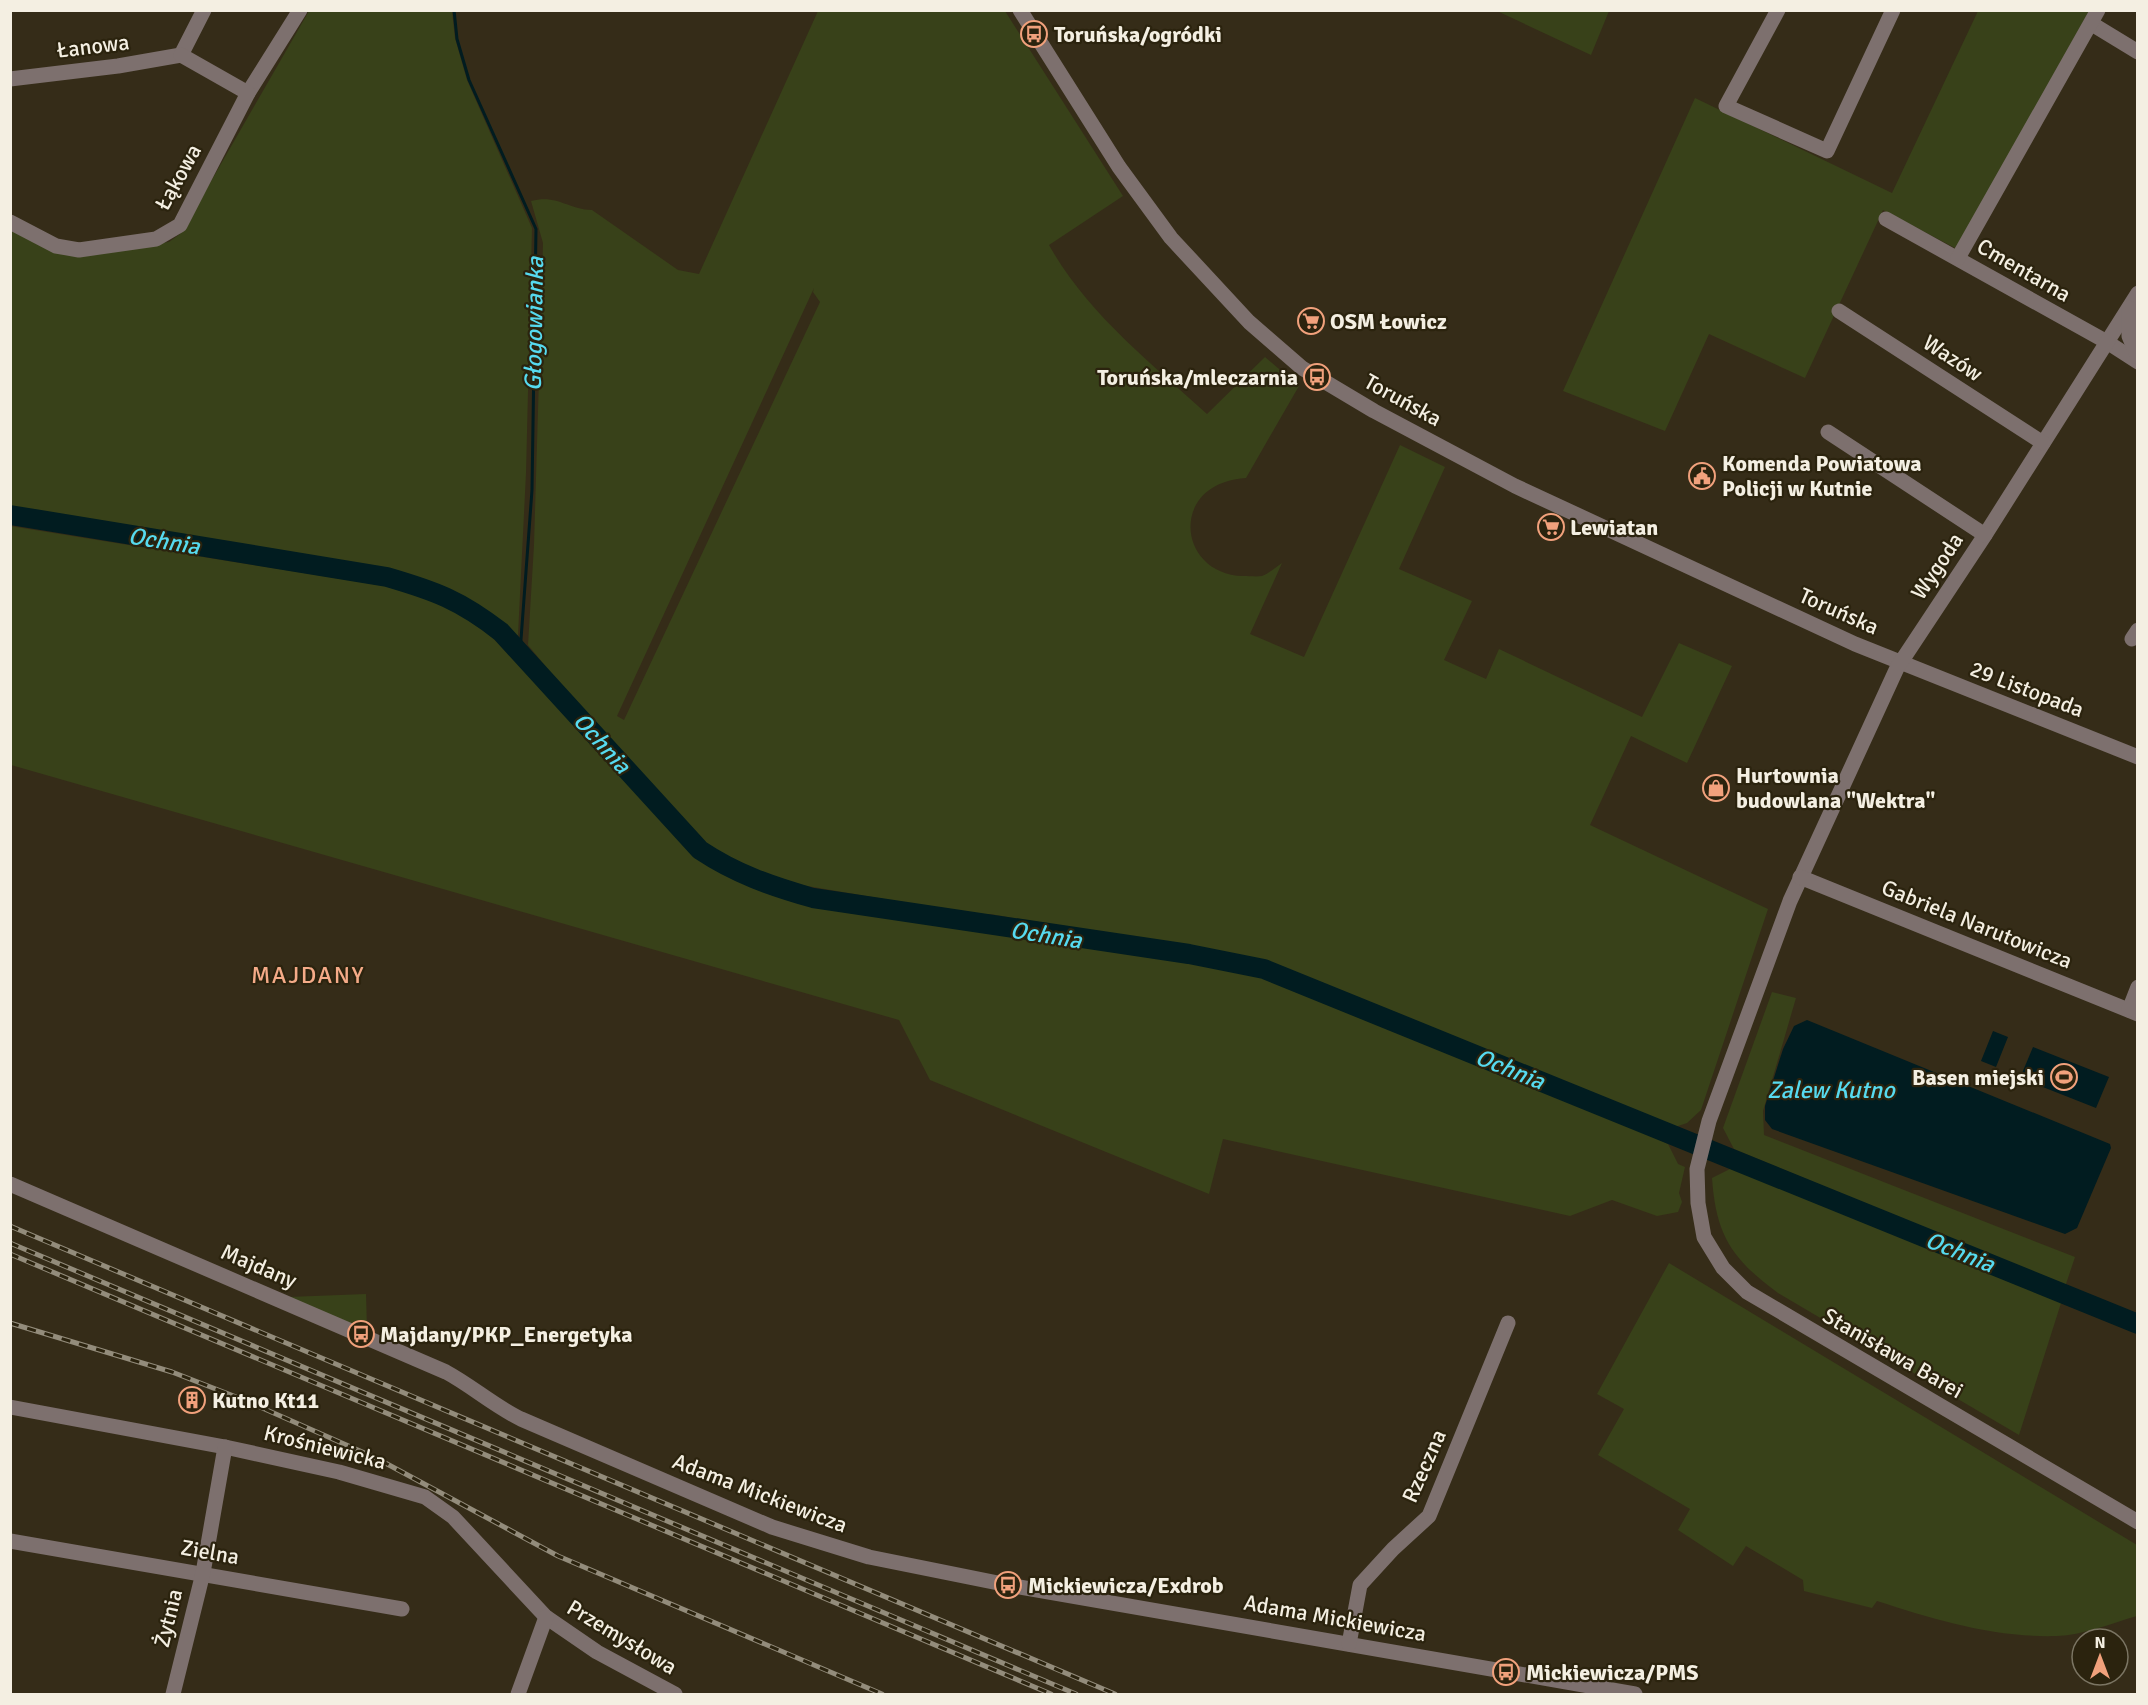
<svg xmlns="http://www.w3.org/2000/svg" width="2148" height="1705" viewBox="0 0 2148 1705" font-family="Signika,sans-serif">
<rect width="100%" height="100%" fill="#352c18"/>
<g fill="#384119" fill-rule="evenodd">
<path d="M309 11H452L455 38 467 80 532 228 526 473 518 635 515 637 470 603 431 584 405 575 11 509 10 227 79 254 169 242 180 234 187 223Z"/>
<path d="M818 11H1005L1123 196 1049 245C1087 313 1150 362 1207 414L1265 357 1299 386 1246 478C1168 483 1177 574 1243 576 1249 576 1257 577 1262 576 1268 574 1276 567 1282 563L1250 634 1304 657 1400 445 1445 467 1399 569 1472 601 1444 660 1486 679 1499 649 1642 717 1679 643 1732 666 1687 763 1631 736 1590 825 1768 909 1701 1110 1687 1123 1675 1127 1252 958 990 914H972L772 880 715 853 672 810 639 772 618 754 528 645 534 545 543 243 531 201C557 194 567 209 592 210L678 270 699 274ZM814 288 813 292 820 302 624 720 617 716Z"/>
<path d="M1497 11H1609L1591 55Z"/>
<path d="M1978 11H2089L1957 249 1883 210 1805 378 1709 334 1665 431 1563 391 1695 98 1892 193Z"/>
<path d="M10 526 391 587 450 607 492 637 683 840 720 872 770 893 818 905 1138 952 1258 975 1634 1127 1668 1144 1678 1164 1685 1167 1679 1193 1682 1202 1678 1212 1657 1216 1612 1200 1570 1216 1223 1139 1209 1194 930 1080 899 1020 11 765Z"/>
<path d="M1772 992 1796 998 1763 1111 1764 1135 2075 1257 2065 1287 1734 1149 1723 1128Z"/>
<path d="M1730 1169 1785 1188 2062 1300 2019 1435 1778 1293C1732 1259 1716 1236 1712 1178Z"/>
<path d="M1669 1263 2137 1545V1616C2112 1623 2084 1635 2057 1636 1995 1638 1936 1620 1877 1601L1872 1608 1804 1591 1803 1580 1746 1546 1733 1566 1678 1530 1690 1509 1598 1455 1624 1409 1597 1394Z"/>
<path d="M366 1294 367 1328 365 1330 288 1297Z"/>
</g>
<g fill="#011c20">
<path d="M1807 1020 2110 1144 2111 1148 2077 1228 2065 1234 1772 1129 1765 1120V1106L1783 1049 1794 1026Z"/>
<path d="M1993 1031 2008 1037 1996 1067 1981 1061Z"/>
<path d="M2033 1047 2109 1077 2096 1108 2020 1078Z"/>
</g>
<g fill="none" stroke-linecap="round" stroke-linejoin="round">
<path stroke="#011c20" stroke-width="3" d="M454 10 457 39 469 80 536 229 532 490 520 653"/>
<path stroke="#011c20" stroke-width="20" d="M10 515 387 577C435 591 460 600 501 632L700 850C736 874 771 886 813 898L1189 954 1264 969 2138 1324"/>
<g stroke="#7d706e" stroke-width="15">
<path d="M1020 10 1119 167 1171 238 1249 322 1302 368 1374 411 1515 486 1855 644 2138 757"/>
<path d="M1778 10 1726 106 1827 151 1893 10"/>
<path d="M2092 24 2138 52"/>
<path d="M181 55 204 10"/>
<path d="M10 79 118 66 181 55"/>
<path d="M248 93 300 10"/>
<path d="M1886 219 2107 342 2138 362"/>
<path d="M10 222 56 246 79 250 156 239 180 225 248 93 181 55"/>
<path d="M1958 258 2098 10"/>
<path d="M2138 293 1985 535 1897 668 1790 901 1709 1121 1697 1169 1698 1203 1704 1237 1723 1268 1747 1292 2138 1522"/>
<path d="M2129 308V336L2138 357"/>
<path d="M1839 311 2043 443"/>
<path d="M1828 432 1985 535"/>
<path d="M2132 639 2138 630"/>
<path d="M1800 877 2138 1014"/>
<path d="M2129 1010 2138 987"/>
<path d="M10 1184 446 1372C472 1386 494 1406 521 1419L772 1527 869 1557 1008 1585 1635 1694"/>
<path d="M10 1407 225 1447 339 1472 425 1497 453 1517 546 1617 597 1652 675 1694"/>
<path d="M10 1541 402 1609"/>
<path d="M1349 1644 1360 1585 1393 1549 1429 1516 1508 1323"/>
<path d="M173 1694 203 1573 225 1447"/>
<path d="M518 1694 546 1617"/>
</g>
<defs>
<g id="rail">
<path d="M10 1226 1115 1694"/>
<path d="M10 1243 1076 1694"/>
<path d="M10 1254 1051 1694"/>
<path d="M10 1323 172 1372 244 1400 376 1458 558 1556 882 1694"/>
</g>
</defs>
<use href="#rail" stroke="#938c7b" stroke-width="5"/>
<use href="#rail" stroke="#2b230e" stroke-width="3" stroke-dasharray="9" stroke-linecap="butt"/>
</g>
<defs>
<symbol id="bus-ring" viewBox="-11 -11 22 22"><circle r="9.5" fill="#2b230e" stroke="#f1a17c" stroke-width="1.5"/><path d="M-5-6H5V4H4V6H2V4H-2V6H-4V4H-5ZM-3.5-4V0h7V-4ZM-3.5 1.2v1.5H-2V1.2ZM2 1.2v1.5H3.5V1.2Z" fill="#f1a17c"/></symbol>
<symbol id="supermarket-ring" viewBox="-11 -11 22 22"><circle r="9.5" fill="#2b230e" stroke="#f1a17c" stroke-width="1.5"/><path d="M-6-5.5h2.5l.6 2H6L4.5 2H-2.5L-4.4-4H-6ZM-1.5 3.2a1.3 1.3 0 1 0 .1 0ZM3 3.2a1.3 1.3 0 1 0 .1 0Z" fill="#f1a17c"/></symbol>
<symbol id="civic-ring" viewBox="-11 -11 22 22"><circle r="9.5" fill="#2b230e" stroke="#f1a17c" stroke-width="1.5"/><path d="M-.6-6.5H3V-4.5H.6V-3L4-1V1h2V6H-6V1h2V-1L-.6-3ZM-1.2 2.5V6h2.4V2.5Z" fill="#f1a17c"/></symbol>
<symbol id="shop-ring" viewBox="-11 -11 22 22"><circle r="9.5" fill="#2b230e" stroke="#f1a17c" stroke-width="1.5"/><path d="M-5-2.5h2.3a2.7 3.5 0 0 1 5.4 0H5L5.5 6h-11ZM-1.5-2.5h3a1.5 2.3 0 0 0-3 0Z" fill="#f1a17c"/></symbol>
<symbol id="stadium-ring" viewBox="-11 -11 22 22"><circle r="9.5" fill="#2b230e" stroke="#f1a17c" stroke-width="1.5"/><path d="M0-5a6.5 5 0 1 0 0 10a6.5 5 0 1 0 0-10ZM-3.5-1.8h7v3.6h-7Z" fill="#f1a17c"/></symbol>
<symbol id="building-ring" viewBox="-11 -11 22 22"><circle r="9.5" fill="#2b230e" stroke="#f1a17c" stroke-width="1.5"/><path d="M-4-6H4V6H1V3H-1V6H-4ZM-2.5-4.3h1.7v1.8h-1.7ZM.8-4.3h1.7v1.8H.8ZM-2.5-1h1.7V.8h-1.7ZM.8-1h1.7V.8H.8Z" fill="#f1a17c"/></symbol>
</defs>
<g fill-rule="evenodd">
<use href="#bus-ring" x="1019" y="19" width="30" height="30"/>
<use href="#supermarket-ring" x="1296" y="306" width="30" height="30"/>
<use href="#bus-ring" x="1302" y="362" width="30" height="30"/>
<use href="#civic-ring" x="1687" y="461" width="30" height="30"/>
<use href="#supermarket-ring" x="1536" y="512" width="30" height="30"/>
<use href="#shop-ring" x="1701" y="773" width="30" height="30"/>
<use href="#stadium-ring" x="2049" y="1062" width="30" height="30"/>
<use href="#bus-ring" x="346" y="1319" width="30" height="30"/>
<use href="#building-ring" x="177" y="1385" width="30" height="30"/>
<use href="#bus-ring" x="993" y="1570" width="30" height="30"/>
<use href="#bus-ring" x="1491" y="1657" width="30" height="30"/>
</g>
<g text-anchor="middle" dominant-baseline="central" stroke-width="4.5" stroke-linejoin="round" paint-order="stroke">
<g font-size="22" font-weight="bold" fill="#f4efe2" stroke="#2b230e" text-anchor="start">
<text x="1054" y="34">Toruńska/ogródki</text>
<text x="1330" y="321">OSM Łowicz</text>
<text x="1298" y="377" text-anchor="end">Toruńska/mleczarnia</text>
<text x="1722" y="463">Komenda Powiatowa<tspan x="1722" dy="25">Policji w Kutnie</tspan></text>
<text x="1570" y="527">Lewiatan</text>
<text x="1736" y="775">Hurtownia<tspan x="1736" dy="25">budowlana "Wektra"</tspan></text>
<text x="2044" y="1077" text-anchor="end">Basen miejski</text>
<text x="380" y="1334">Majdany/PKP_Energetyka</text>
<text x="212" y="1400">Kutno Kt11</text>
<text x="1028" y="1585">Mickiewicza/Exdrob</text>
<text x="1526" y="1672">Mickiewicza/PMS</text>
</g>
<g font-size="22" fill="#f4efe2" stroke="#2b230e">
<text transform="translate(93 46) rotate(-7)">Łanowa</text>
<text transform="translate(178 177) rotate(-61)">Łąkowa</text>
<text transform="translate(2024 270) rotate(30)">Cmentarna</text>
<text transform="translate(1953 358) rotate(33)">Wazów</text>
<text transform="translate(1403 400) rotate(29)">Toruńska</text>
<text transform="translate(1937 566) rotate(-56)">Wygoda</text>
<text transform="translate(1839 611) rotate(24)">Toruńska</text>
<text transform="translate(2027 689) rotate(21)">29 Listopada</text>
<text transform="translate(1977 924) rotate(22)">Gabriela Narutowicza</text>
<text transform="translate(259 1266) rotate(23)">Majdany</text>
<text transform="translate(1893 1353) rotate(30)">Stanisława Barei</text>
<text transform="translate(325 1447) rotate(14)">Krośniewicka</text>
<text transform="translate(1424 1466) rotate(-66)">Rzeczna</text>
<text transform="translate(760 1493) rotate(21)">Adama Mickiewicza</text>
<text transform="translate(210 1552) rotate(10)">Zielna</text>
<text transform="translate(168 1618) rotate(-76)">Żytnia</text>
<text transform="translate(1335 1618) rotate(10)">Adama Mickiewicza</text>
<text transform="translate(622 1637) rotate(31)">Przemysłowa</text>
</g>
<g font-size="24" font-style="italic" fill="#56daef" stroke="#2b230e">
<text transform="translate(534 324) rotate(-89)">Głogowianka</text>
<text transform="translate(164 541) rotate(9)">Ochnia</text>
<text transform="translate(602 743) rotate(48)">Ochnia</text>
<text transform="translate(1046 935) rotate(9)">Ochnia</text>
<text transform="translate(1510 1069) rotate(22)">Ochnia</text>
<text x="1831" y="1090">Zalew Kutno</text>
<text transform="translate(1960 1252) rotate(22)">Ochnia</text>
</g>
<g font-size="24" letter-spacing="1.5" fill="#f5ab88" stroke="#2b230e">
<text x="308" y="975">MAJDANY</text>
</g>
</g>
<rect width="2148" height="1705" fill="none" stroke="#f4efe2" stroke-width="24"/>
<g transform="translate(2100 1657)"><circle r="28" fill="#2b230e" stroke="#7b7563" stroke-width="1.5"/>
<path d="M0-4.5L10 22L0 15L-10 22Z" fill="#f1a17c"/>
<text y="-9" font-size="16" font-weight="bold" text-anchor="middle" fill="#f4efe2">N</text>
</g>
</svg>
